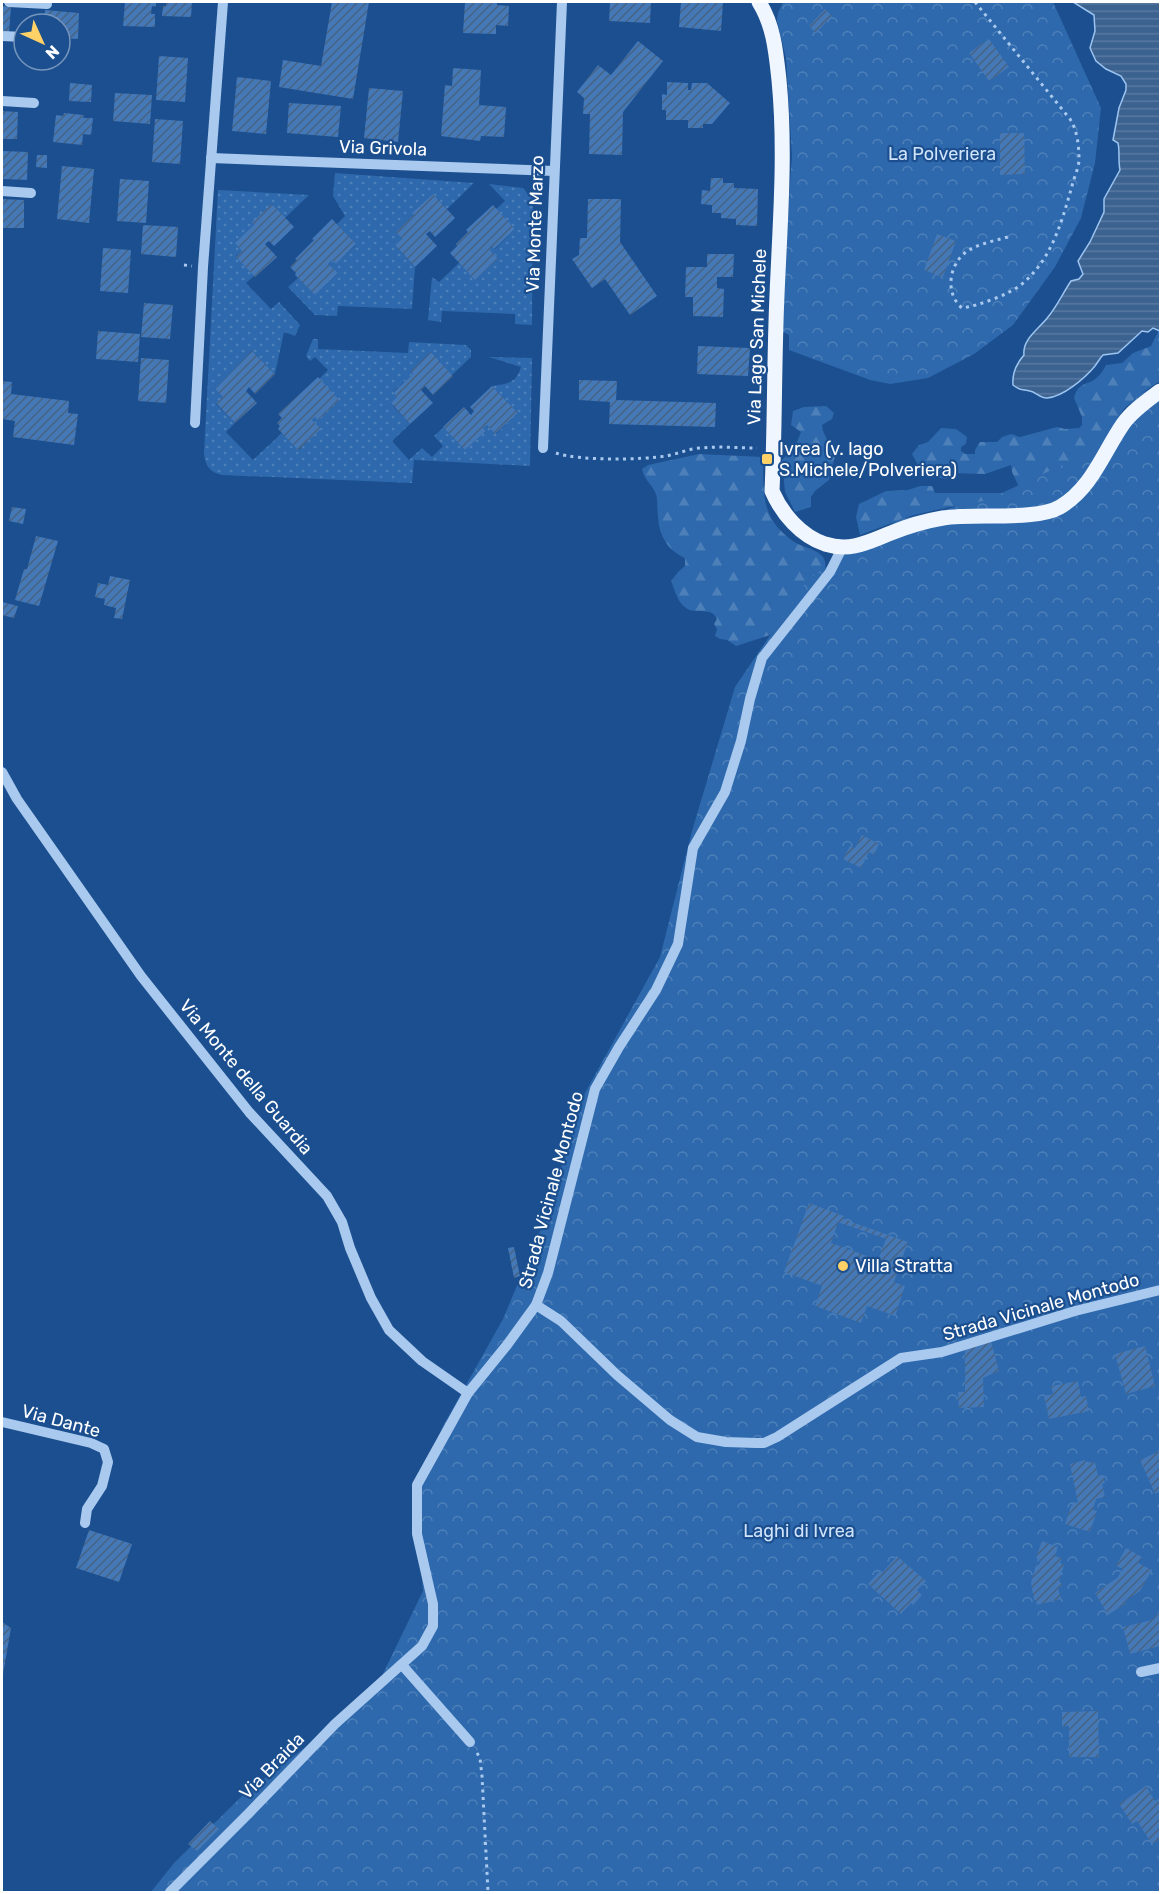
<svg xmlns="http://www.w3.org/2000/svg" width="1162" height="1894" viewBox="0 0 1162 1894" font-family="Rubik,sans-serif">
<defs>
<pattern id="forest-firs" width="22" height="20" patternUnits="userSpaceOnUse" patternTransform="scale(1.5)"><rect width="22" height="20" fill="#2e69ad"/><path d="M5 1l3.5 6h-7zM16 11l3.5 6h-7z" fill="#4d80b9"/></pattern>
<pattern id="park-crowns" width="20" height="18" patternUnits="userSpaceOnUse" patternTransform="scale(1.5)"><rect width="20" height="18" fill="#2e69ad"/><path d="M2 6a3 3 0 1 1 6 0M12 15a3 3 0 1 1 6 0" fill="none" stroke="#4d80b9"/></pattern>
<pattern id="garden-dots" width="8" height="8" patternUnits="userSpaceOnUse" patternTransform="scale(1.5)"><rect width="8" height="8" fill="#2e69ad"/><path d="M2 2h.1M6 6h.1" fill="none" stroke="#4d80b9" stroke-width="1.8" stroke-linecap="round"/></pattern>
<pattern id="water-rules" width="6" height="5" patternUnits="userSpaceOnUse" patternTransform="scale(1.5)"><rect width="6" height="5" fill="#3c6290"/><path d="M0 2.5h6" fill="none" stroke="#597aa1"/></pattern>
<pattern id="building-hatch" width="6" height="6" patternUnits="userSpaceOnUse" patternTransform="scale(1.5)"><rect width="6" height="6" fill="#4478b7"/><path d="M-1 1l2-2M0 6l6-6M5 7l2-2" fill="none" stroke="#486282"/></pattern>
</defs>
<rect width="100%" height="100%" fill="#1b4f8f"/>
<g fill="url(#forest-firs)">
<path d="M1159 330 1160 331V381L1140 394 1123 410 1084 474 1017 505 949 507 910 516 860 535 856 517 859 504 886 491 908 490 920 486H932L935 493H1013L1019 487 1012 472 1011 465 985 474 949 473 947 479 924 476 912 454 919 445 928 442 941 428 956 429 967 437 966 444 961 447V451L965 454H975V450L980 442H997L1002 437 1011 434 1020 437 1057 427 1065 429 1079 428 1082 425V417L1074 398C1077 386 1082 385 1092 381 1099 377 1103 371 1106 365L1122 363 1133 353 1151 346Z"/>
<path d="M826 406 834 413 832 419 822 425 823 431 835 456 829 480 815 491 811 497V507L795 512 785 492 782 460 795 447 801 432 791 425 793 411 804 407Z"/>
<path d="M699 454 763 457C764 484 760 510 781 531 786 536 791 540 796 543 807 549 828 551 825 567L781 624 770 635 736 646 727 640 720 639 715 636 717 629 714 624 717 619C711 606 696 615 686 608 677 602 675 590 671 581L678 572 685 566V558C668 551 659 536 658 517 657 510 658 501 656 494 652 484 644 480 642 469L648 465Z"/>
</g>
<g fill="url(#park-crowns)">
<path d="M783 2H1053L1101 108 1095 163 1081 218 1055 267 1013 325 974 354 928 378 890 384 870 380 789 350V335L780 330 792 156 786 58 777 21 778 13Z"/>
<path d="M1160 385V1892H151L174 1863 243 1795 313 1741 379 1682 423 1591 415 1489 443 1426 503 1319 545 1219 585 1093 660 957 692 831 735 687 809 578 898 520 987 500 1088 453 1139 394Z"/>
</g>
<g fill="url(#garden-dots)">
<path d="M335 173 474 183 447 209 433 194 413 213 414 215 396 232 402 239 395 245 415 267 412 309 338 306 337 316 315 315 288 287 298 278 315 295 337 274 328 264 332 260 336 264 356 245 337 224 345 216 333 196Z"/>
<path d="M489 184 523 188 533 200 532 325 515 324V314L442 311 441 322 428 320 432 277 439 282 459 263 498 258 489 249 492 246 495 249 515 229 496 209 505 201Z"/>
<path d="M218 190 309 195 285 218 272 204 253 222 254 225 242 251 236 256 254 276 246 283 271 309 279 302 300 325 295 336 284 332 275 374 252 351 215 389 223 397 216 404 235 423 226 432 253 460 282 433 299 450 320 429 312 420 315 417 319 379 328 370 315 357 310 361 306 356 313 339H318V349L408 353 409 342 466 345 471 350V357L452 375 431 352 411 371 413 374 393 392 397 397 391 404 410 424 392 441 409 460 422 448 432 457 443 446 434 436 444 427 465 450 486 431 483 428 487 425 496 434 518 413 492 386C508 384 516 383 521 367L489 357 532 358 530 466 414 460 412 483 222 475C210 472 205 466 204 453Z"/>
</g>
<path fill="url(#water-rules)" stroke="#9cc4f0" stroke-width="1.5" d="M1073 2H1160V331L1153 328 1148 332 1142 331 1118 353 1103 355C1100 358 1098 362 1095 366 1085 378 1063 397 1047 398 1039 398 1036 392 1030 391 1020 388 1022 392 1013 385 1012 373 1016 364 1024 355 1022 339 1039 329 1048 317 1057 306 1063 293 1071 281L1079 279 1083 274 1078 261 1090 242 1104 212V199L1120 170C1118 161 1120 152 1118 143L1113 140 1119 108 1126 90V84L1121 76 1106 69 1096 61 1090 48 1095 31 1094 15Z"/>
<g fill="url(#building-hatch)" fill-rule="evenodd">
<path d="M125 2H156V7L152 6 151 14H155V27L123 26Z"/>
<path d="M166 2H192L191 17 162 16 163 6H166Z"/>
<path d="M332 2H369L353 99 279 87 283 60 321 66Z"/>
<path d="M465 2H497V5L509 6 508 26 496 25V34L463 33Z"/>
<path d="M610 2H651L650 23 609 21Z"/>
<path d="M681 2H723L721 31 679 27Z"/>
<path d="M2 6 11 7 9 33 2 32Z"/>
<path d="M825 9 832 16 816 33 809 26Z"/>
<path d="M45 10 79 13 78 39 60 38V24H44Z"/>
<path d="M989 39 1009 67 989 81 969 53Z"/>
<path d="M638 41 663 61 623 112 622 155 589 154 590 114H583L584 98 577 92 598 65 611 75Z"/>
<path d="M159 56 188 58 185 102 156 100Z"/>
<path d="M453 68 481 70 479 105 506 107 504 137 481 136 480 141 441 136 445 85 452 86Z"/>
<path d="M237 77 271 81 266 134 232 131Z"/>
<path d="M667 82 688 83V90H691L692 83H707L730 103 712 124H703V128H688V120H666V110H662V94L667 95Z"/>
<path d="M70 83 92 85 91 102 69 101Z"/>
<path d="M369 88 403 91 398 142 364 138Z"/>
<path d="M115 93 152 95 150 124 113 121Z"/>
<path d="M289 103 341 106 338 137 287 133Z"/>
<path d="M2 111 18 112 17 139H2Z"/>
<path d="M64 113 84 115 83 118H93L91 135 83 134 82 145 53 142 56 115 63 116Z"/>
<path d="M155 119 183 121 180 164 152 162Z"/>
<path d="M1000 133H1024L1025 174 1000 175Z"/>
<path d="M2 151 28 152 27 180 2 179Z"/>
<path d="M37 155H47V168L36 167Z"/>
<path d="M62 166 94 169 89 223 57 219Z"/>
<path d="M711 178H723V183H734V188L758 189 757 226 736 225V219L721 218V213H712V205L701 204 702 190 710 191Z"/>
<path d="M120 179 149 181 146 223 117 221Z"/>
<path d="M433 194 455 218 435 237 430 231 426 234 437 246 415 267 395 245 402 239 396 232 414 215 412 213Z"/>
<path d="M2 199 24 200V228H2Z"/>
<path d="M588 199H621L620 242 657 296 630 315 605 279 592 288 572 259 579 255 580 238H587Z"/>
<path d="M272 204 294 227 274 246 269 241 265 244 277 257 255 277 236 257 242 251 235 243 254 225 252 222Z"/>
<path d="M493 205 515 229 494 249 492 246 489 249 498 258 475 280 450 253 457 246 456 244 468 232 466 230Z"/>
<path d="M332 219 356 244 336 264 332 260 328 264 338 273 315 295 295 275 296 273 290 267 297 260 295 259 314 240 312 239Z"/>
<path d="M143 225 178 227 176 257 141 254Z"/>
<path d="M937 234 956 241 943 277 924 270Z"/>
<path d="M103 248 131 250 128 293 100 291Z"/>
<path d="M707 254H734L733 277H717V288L724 289 723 317 693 316V297H685L686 267H707Z"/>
<path d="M144 303 173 305 170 339 141 337Z"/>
<path d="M98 331 140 334 138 362 96 359Z"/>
<path d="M698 346 750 348 748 376 697 374Z"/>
<path d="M252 351 275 374 255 394 249 387 246 391 257 403 235 423 216 403 223 397 215 389Z"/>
<path d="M431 352 453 376 433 395 425 386 421 390 433 403 410 424 391 403 397 397 393 393 413 374 411 371Z"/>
<path d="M141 358 169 360 166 403 138 401Z"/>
<path d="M318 377 339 400 318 420 315 417 312 420 321 429 298 450 278 429 280 426 277 423 282 418 278 414Z"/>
<path d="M579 380 617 381 616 400 716 403 715 427 609 424 610 402 579 400Z"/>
<path d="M2 381 12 382 11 394 69 401 68 413 78 414 74 445 13 437 15 421 2 419Z"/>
<path d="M492 386 518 413 495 434 487 425 483 428 486 431 465 450 443 427 464 407 471 415 474 411 470 407Z"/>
<path d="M12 507 26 509 23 524 9 521Z"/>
<path d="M36 536 58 541 39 606 15 600 24 569H27Z"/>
<path d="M110 576 130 580 122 619 114 618 116 608 104 605 105 599 95 597 98 583 108 585Z"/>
<path d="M2 602 18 606 14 618 2 615Z"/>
<path d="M862 835 879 844 874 855 869 852 861 868 843 859 850 846 855 848Z"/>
<path d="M809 1203 844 1216 843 1219 908 1242 894 1282 905 1286 895 1316 867 1306 861 1323 815 1306 822 1286 784 1272ZM838 1222 886 1239 878 1260 831 1243Z"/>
<path d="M514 1247 520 1276 514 1278 508 1248Z"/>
<path d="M991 1341 999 1371 983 1378 984 1407 959 1408 958 1392H965V1349Z"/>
<path d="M1145 1346 1155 1386 1126 1394 1115 1354Z"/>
<path d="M1078 1381 1081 1397 1086 1396 1089 1411 1049 1419 1044 1396 1053 1394 1051 1386Z"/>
<path d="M1160 1451V1495L1159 1492 1155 1494 1140 1460Z"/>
<path d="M1085 1460 1086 1463 1095 1462 1098 1476 1103 1475 1105 1483 1102 1484 1105 1497 1096 1499 1093 1510 1097 1511 1090 1532 1065 1524 1071 1506 1075 1502 1078 1503 1070 1464Z"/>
<path d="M89 1530 132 1544 119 1582 76 1568Z"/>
<path d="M1042 1541 1058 1547 1055 1556 1062 1558 1060 1563 1064 1565 1059 1581 1062 1584V1586L1058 1588 1061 1599 1037 1605 1036 1600H1034L1031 1583 1036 1565H1039L1041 1560 1036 1558Z"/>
<path d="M1126 1548 1142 1557 1138 1563 1152 1570 1140 1591 1125 1601 1126 1603 1108 1615 1095 1593 1117 1578 1123 1569 1116 1566Z"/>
<path d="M897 1556 926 1581 917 1590 922 1595 913 1605 911 1603 901 1614 868 1584 880 1571 882 1573Z"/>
<path d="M1160 1612V1646L1130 1654 1123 1627 1152 1620Z"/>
<path d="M2 1622 11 1628 3 1674H2Z"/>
<path d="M1098 1711 1099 1757H1069V1726H1062V1712Z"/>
<path d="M1146 1786 1155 1801 1160 1798V1839L1152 1844 1137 1821 1132 1824 1119 1804Z"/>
<path d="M210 1821 219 1829 197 1851 188 1844Z"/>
</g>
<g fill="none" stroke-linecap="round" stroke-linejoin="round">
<g stroke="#a9c9ee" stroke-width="3" stroke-dasharray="3 4.5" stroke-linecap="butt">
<path d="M975 2 1070 119C1077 130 1079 145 1079 159 1079 168 1074 177 1072 186 1062 221 1052 259 1022 284 1010 294 978 306 962 308 944 293 949 262 969 250 981 243 998 240 1011 236"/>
<path d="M184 265 192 266"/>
<path d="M556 453C579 461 641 460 666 456 678 454 690 448 702 448 720 446 739 448 757 448"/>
<path d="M477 1753 480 1758 482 1776 488 1892"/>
</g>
<g stroke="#a9c9ee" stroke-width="10">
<path d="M9 2 47 4"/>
<path d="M2 36 24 37"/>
<path d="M2 101 34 103"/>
<path d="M211 158 554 171"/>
<path d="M2 191 31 193"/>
<path d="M195 423 203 267 223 2"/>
<path d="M543 448 562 2"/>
<path d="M2 772 17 799 141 976 249 1112 327 1196 342 1222 350 1248 371 1298 389 1330 422 1361 468 1393"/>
<path d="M536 1305 561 1321 617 1375 670 1420 697 1437 726 1442 756 1443H764L777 1437 901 1358 942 1352 1075 1311 1160 1290"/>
<path d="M2 1422 91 1443 104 1449 108 1462 102 1486 87 1509 85 1523"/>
<path d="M402 1665 470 1742"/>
<path d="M1141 1672 1160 1668"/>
<path d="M170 1892 248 1814 335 1724 422 1646 433 1626V1604L417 1534V1485L468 1393 507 1345 536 1305 548 1273 595 1089 619 1047 656 990 678 944 693 848 725 792 741 741 750 699 762 658 830 572 842 548"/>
</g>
<path stroke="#f0f6ff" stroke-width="15" d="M759 2C774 26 776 53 779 80 786 152 780 223 777 295 774 360 775 426 772 491 782 514 801 536 825 544 851 552 868 542 891 533 908 526 925 521 943 518 974 513 1036 521 1060 507 1092 488 1103 453 1123 424 1132 411 1148 400 1160 391"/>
</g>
<g fill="#ffd166" stroke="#1b4f8f" stroke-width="2">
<rect x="761" y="453" width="12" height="12" rx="3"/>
<circle cx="843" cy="1266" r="6"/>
</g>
<g text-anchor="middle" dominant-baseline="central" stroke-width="4.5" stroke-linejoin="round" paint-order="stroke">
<g font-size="18" fill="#fff" stroke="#1b4f8f">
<text transform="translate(383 148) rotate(2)">Via Grivola</text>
<text transform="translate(535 224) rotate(-88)">Via Monte Marzo</text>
<text transform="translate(757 337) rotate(-88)">Via Lago San Michele</text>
<text transform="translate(246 1077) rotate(50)">Via Monte della Guardia</text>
<text transform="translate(551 1190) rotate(-75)">Strada Vicinale Montodo</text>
<text transform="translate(1041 1307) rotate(-16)">Strada Vicinale Montodo</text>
<text transform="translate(61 1421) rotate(15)">Via Dante</text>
<text transform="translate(272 1766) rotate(-46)">Via Braida</text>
</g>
<g font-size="18" fill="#cfe3fa" stroke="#1b4f8f">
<text x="942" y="154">La Polveriera</text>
<text x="799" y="1531">Laghi di Ivrea</text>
</g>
<g font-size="18" fill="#fff" stroke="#1b4f8f" text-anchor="start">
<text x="779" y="449">Ivrea (v. lago<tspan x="779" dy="21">S.Michele/Polveriera)</tspan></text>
<text x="855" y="1266">Villa Stratta</text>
</g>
</g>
<rect width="1162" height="1894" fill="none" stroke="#ffffff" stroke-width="6"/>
<g transform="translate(42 42) rotate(135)"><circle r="28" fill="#1b4f8f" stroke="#7695bc" stroke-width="1.5"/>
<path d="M0-4.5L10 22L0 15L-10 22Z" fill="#ffd166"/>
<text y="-9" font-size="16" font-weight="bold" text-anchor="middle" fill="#ffffff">N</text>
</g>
</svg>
